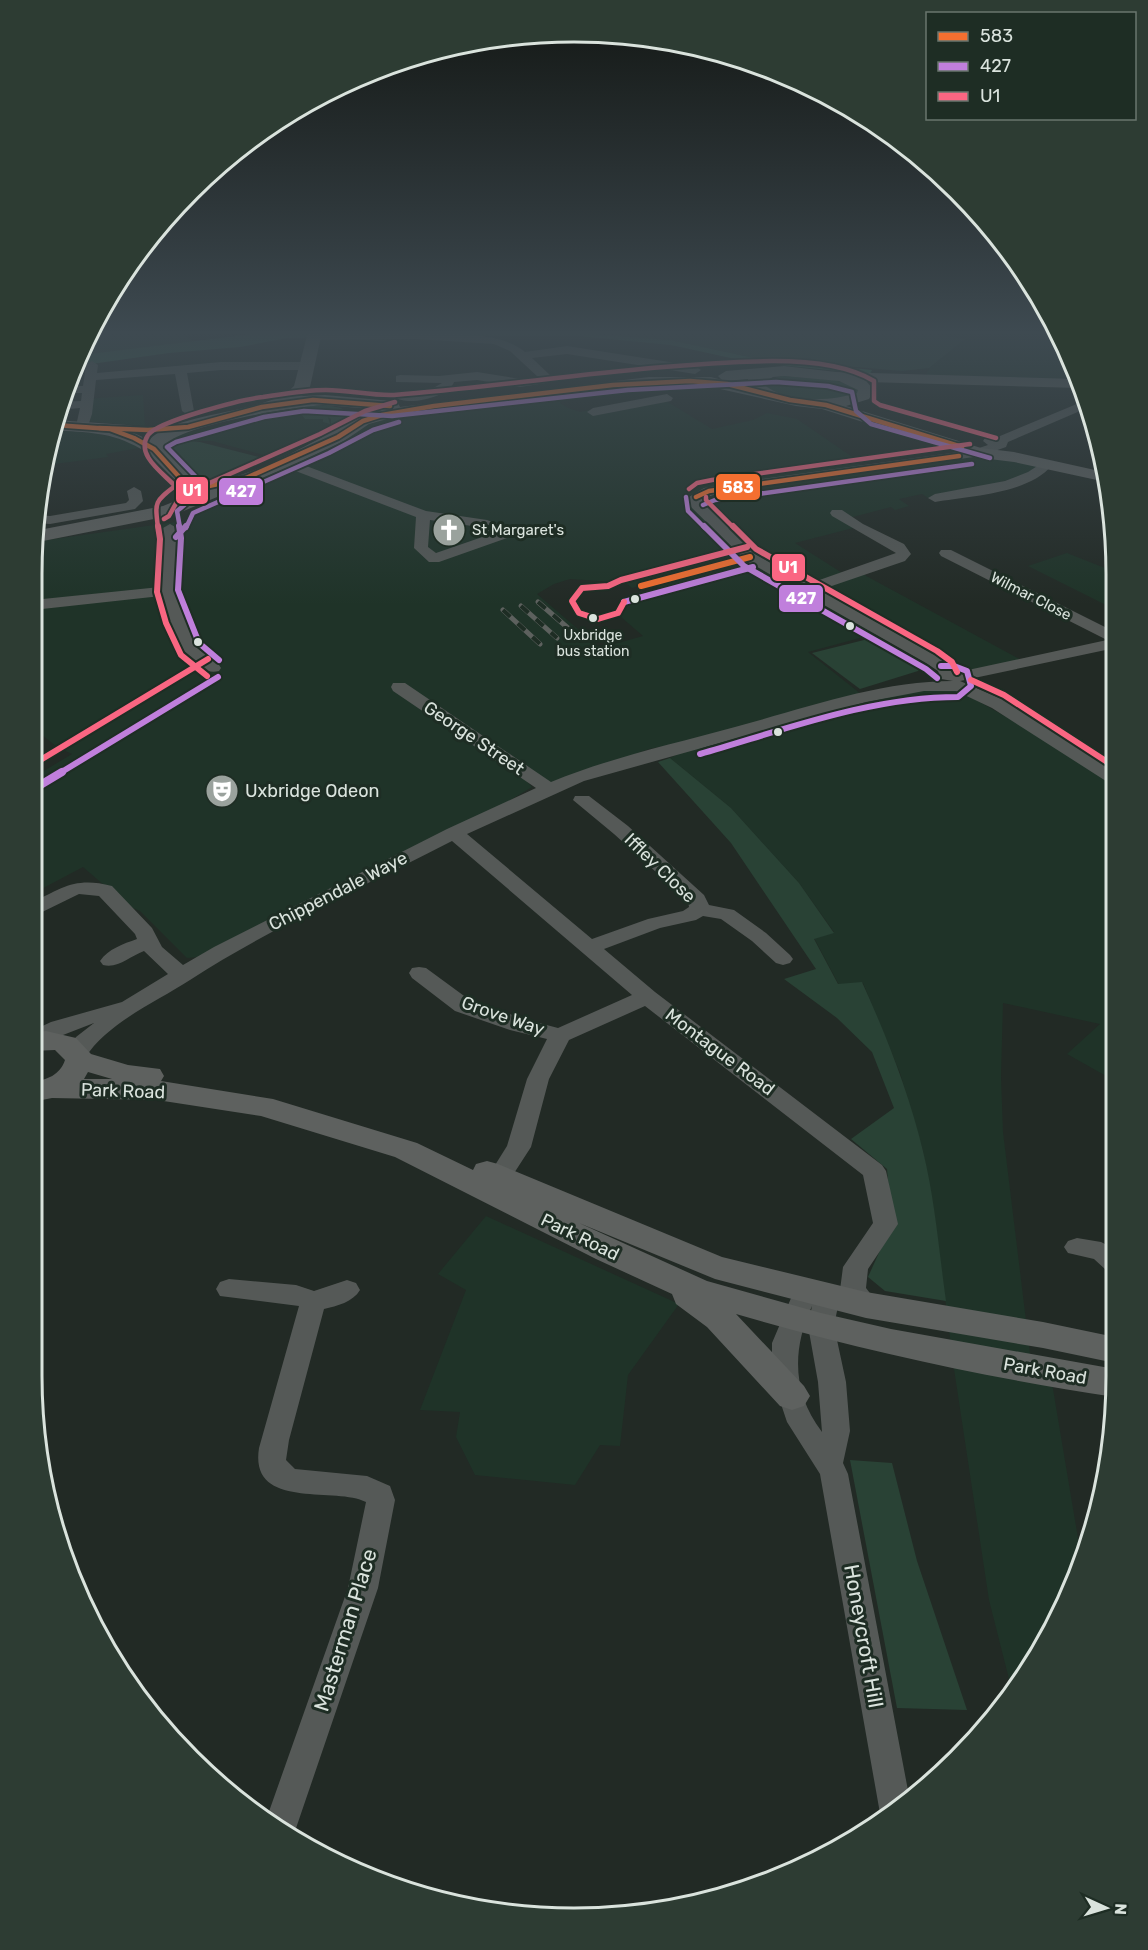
<svg xmlns="http://www.w3.org/2000/svg" width="1148" height="1950" viewBox="0 0 1148 1950" font-family="Rubik,sans-serif">
<rect width="100%" height="100%" fill="#222a25"/>
<g fill="#1f3328" fill-rule="evenodd">
<path d="M924 332H1056L1077 383 925 378 929 368 964 340Z"/>
<path d="M579 390 562 398 560 403 568 408 580 412 590 410 598 415 666 401 712 429 753 420 767 413 797 419 851 456 864 468 974 455 1039 464 1031 474 951 495 928 498 922 494 899 499 909 506 895 510 891 507 849 518 861 526 795 543 847 576 859 572 1025 662 971 676 815 590 882 632 808 652 866 698 900 691 955 688 1115 779V1081L1067 1054 1100 1024 1003 1003 1001 1077 1003 1132 1033 1378 1052 1383 1082 1562 1025 1678 1012 1691 989 1600 954 1369 934 1211 923 1151 900 1073 863 983 839 985 814 938 834 932 799 883 731 808 670 758 697 744 759 727 649 749 548 786 512 765 532 787 479 819 210 956 187 958 140 911 116 901 105 886 83 867 32 894V778L72 754 57 747 32 727 33 542 190 520 195 509 259 481 288 461 364 422ZM570 579 615 582 622 580 632 588 654 582 660 589 629 598 621 617 643 636 600 648 537 594 554 584Z"/>
<path d="M143 395 145 426 81 421 85 399Z"/>
<path d="M310 405 341 408 352 416 322 437 278 459 212 441H165L182 434Z"/>
<path d="M55 428 79 430 132 441 139 448 106 454 108 457 47 465Z"/>
<path d="M1067 553 1115 572V607L1112 608 1028 566Z"/>
<path d="M486 1216 679 1304 628 1375 620 1446 600 1445 575 1485 475 1475 456 1437 460 1412 420 1410 466 1290 438 1274Z"/>
</g>
<g fill="#294235">
<path d="M94 332H197L186 336 195 343 80 359Z"/>
<path d="M548 332H924L965 339 929 368 902 371 754 358 670 340Z"/>
<path d="M783 376 834 380 857 387 859 394C852 397 841 403 833 403 815 404 774 396 762 383L766 380Z"/>
<path d="M326 405 341 408 352 415 351 423 322 437 320 438 331 425V419L328 417 330 424 323 422V419H305L301 414 285 417 282 412 301 407Z"/>
<path d="M172 439 200 442 259 457 262 462 248 466 252 468 226 479 200 480 165 444Z"/>
<path d="M876 637 923 665 918 671 860 689 812 653Z"/>
<path d="M670 758 731 808 799 883 834 933 814 939 838 984 862 982C887 1037 909 1093 923 1151 935 1200 939 1251 946 1301L885 1291 868 1277 892 1224 887 1169 851 1139 894 1108 872 1052 837 1018 784 979 816 969 731 843 658 762Z"/>
<path d="M850 1460 892 1463 917 1561 967 1710 897 1708Z"/>
</g>
<path fill="#316248" d="M323 332 578 333 670 340 754 358 872 370 870 374 749 362 671 345 578 336 325 334Z"/>
<g fill="none" stroke-linecap="round" stroke-linejoin="round">
<path fill="#316248" fill-rule="evenodd" d="M269 332H351L343 337 287 338 240 347 169 353 77 366 82 355Z"/>
<g fill="#555957" fill-rule="evenodd">
<path d="M416 333C449 335 499 330 525 352L567 346 695 366 701 370 695 374 567 354 532 358 551 376 546 383 520 387 477 380 454 382C449 397 407 407 395 397L397 394 430 390 442 383 396 382V376L400 375 439 376 477 372 520 379 538 377 510 351 494 344 416 339 315 340 309 337 315 334Z"/>
<path d="M92 361 98 365 97 373 221 362H307L313 366 307 370H221L187 373 194 411 188 415 182 411 175 374 96 380 92 414 88 426 82 430 76 426 80 408 58 410 60 402 81 401 82 393H63L67 386H83L86 365Z"/>
<path d="M667 394 673 398 671 401 593 416 587 412 593 408Z"/>
<path d="M1084 401 1087 408 1008 442 1006 447 981 456 732 491 713 495 703 499V503L755 554 808 584 896 553 832 516 830 513 832 510H842L863 524 904 544 911 554 905 561 820 590 938 657 951 666 954 673 1107 640 941 556 939 553 941 550H951L1115 632V648L960 681 1004 700 1115 771V784L1109 783 992 708 956 691H924L866 702 584 781 467 834 592 939 648 919 683 911 689 907 688 901 614 834 573 800 575 796H589L628 826 704 895 709 905 734 910 766 933 790 955 793 959 790 963 783 965 776 963 752 941 721 919 703 916 696 920 660 928 604 949 655 992 882 1165 886 1171 898 1224 868 1269 866 1288 879 1305 875 1312C858 1317 848 1305 840 1290L843 1267 873 1223 863 1175 645 1006 569 1040 549 1079 531 1147 507 1184 499 1186 491 1184 487 1178 507 1146 527 1079 547 1039 510 1030 455 1011 412 978 409 973 412 968 419 967 426 968 471 1001 524 1019 558 1028 632 995 452 841C365 886 272 927 190 980 156 1002 107 1023 85 1058L77 1060 69 1058 66 1053 76 1037 94 1023 32 1047V1031L51 1022 122 1002 168 974 144 951C130 956 118 969 103 965L100 961C108 949 123 944 137 939L135 934 99 896 79 894 32 917V903C63 887 76 877 112 886L152 928 162 947 183 965 214 947 447 829 536 788 393 691 391 687 393 683H405L551 782C609 758 673 744 735 727 806 708 879 681 953 681L941 679 938 671 926 663 745 560 691 507 689 497 704 488 732 483 973 450 988 445 983 441 985 438 1000 436Z"/>
<path d="M285 458 426 511 487 520 503 526 509 535 507 538 439 562H429L414 548 416 517 280 465 278 462 280 459ZM430 520 479 527 494 533 436 553 428 547Z"/>
<path d="M1045 461 1052 465C1029 494 969 496 935 502L928 498 935 494 1005 481 1028 472Z"/>
<path d="M134 487 141 491 143 501 135 509 50 524 36 523 37 515 50 516 126 503 129 500 127 491Z"/>
<path d="M170 524 177 528 175 591 197 648 219 665 221 668 219 671C187 679 168 618 161 596L33 610V600L160 587 163 528Z"/>
<path d="M1077 1238 1101 1242 1115 1249V1272L1106 1270 1094 1259 1068 1253 1064 1247 1068 1241Z"/>
<path d="M229 1279 296 1285 314 1291 347 1280 356 1283 360 1290C353 1302 337 1306 324 1309L289 1440 286 1460 295 1469 367 1476 390 1486 395 1500 378 1588 293 1837 272 1827 266 1820 348 1588 366 1502C335 1486 249 1511 259 1448L299 1306 220 1296 216 1289 220 1282Z"/>
<path d="M806 1281 815 1284 818 1289 827 1286 836 1289 840 1296 834 1326 846 1382 850 1431 843 1463 848 1474 910 1801 904 1807 881 1819 820 1474 787 1422 772 1377V1343L797 1284ZM812 1306 808 1326 818 1382 822 1432C792 1393 792 1349 812 1306Z"/>
</g>
<g fill="#5e615f" fill-rule="evenodd">
<path d="M308 332H322L310 387 302 396 325 395 392 401 398 403 400 407 649 377H711L722 380 718 376 726 371 784 366 836 372 1076 379 1079 388 867 382 874 390 869 399 846 406 981 448 1014 452 1104 472 1106 482 1014 462 973 457 822 409 796 406 711 387H649L391 418 369 424 344 441 291 466 174 515 33 543 34 531 163 506 200 491C173 488 163 462 141 449 110 431 87 433 54 430L56 420 127 425 133 426 135 430 134 433 149 440C178 410 268 415 294 386ZM784 376 839 381 858 390 857 393C830 402 784 403 762 383L773 377ZM748 379V385L726 381ZM325 405 382 410C373 413 364 414 356 418 321 437 233 492 195 479L163 448C171 426 299 406 325 405Z"/>
<path d="M46 1031 76 1038 91 1054 128 1065 160 1069 164 1076 161 1081 273 1099 417 1143 473 1170 476 1164 487 1161 498 1164 722 1257 866 1292 1043 1322 1115 1337V1363L1043 1348 866 1318 715 1279 579 1223 707 1281 821 1313 891 1329 1115 1369V1397C988 1378 860 1350 736 1314L804 1386 810 1396 804 1406 792 1410 780 1406 707 1327 676 1304 672 1294 596 1259 395 1157 261 1116 157 1100 52 1098 32 1102V1082C47 1080 60 1075 65 1060L55 1050 32 1051V1033ZM88 1072 112 1079H84Z"/>
</g>
<defs>
<g id="rail">
<path d="M538 602 576 635"/>
<path d="M521 606 557 638"/>
<path d="M503 610 540 644"/>
</g>
</defs>
<use href="#rail" stroke="#5d615e" stroke-width="5"/>
<use href="#rail" stroke="#1e2d24" stroke-width="4" stroke-dasharray="10" stroke-linecap="butt"/>
<defs>
<g id="bus-1-far1">
<path d="M55 425 110 429 134 438 154 449 182 480 209 486 246 478 338 437 363 421 382 415 434 406 613 385 690 381 727 384 790 400 826 405 962 447"/>
<path d="M99 428 148 430 188 427 262 407 313 400 390 406"/>
<path d="M696 497 709 491 959 456"/>
</g>
<path id="bus-1" d="M641 586 750 557"/>
<g id="bus-2-far2">
<path d="M686 497 688 511 705 528"/>
<path d="M703 505 715 500 972 464"/>
<path d="M180 528 177 511C189 502 200 492 195 476L167 447 176 442 264 417 304 411 392 416 628 390 776 382 828 386 852 392 856 411 871 424 990 458"/>
<path d="M186 528 193 513 329 453 373 430 399 422"/>
</g>
<g id="bus-2-far1">
<path d="M179 526 181 538 178 590 199 643 219 660"/>
<path d="M704 526 744 566 926 669 937 678"/>
<path d="M176 537 186 526"/>
<path d="M624 602 753 567"/>
<path d="M700 754C784 730 870 697 958 697L971 686 967 671 954 666H941"/>
<path d="M60 773 218 677"/>
</g>
<path id="bus-2" d="M37 787 62 772"/>
<g id="bus-3-far1">
<path d="M689 489 697 483 712 480 970 444"/>
<path d="M706 497V500L734 528"/>
<path d="M164 519 169 516 180 496 320 434 365 411 395 402"/>
<path d="M158 528C155 502 154 502 175 486 163 473 135 455 148 435 158 421 243 399 263 397 283 394 306 390 326 390 349 390 372 396 394 395 520 385 646 363 773 361 806 361 846 364 874 381V401L880 405 996 438"/>
</g>
<g id="bus-3">
<path d="M158 526 160 539 157 592 166 623 181 655 207 676"/>
<path d="M733 526 756 549 937 651 952 662 957 672"/>
<path d="M624 602 618 613 598 619 579 613 572 601 582 588 608 586 621 580 747 547"/>
<path d="M971 680 1004 695 1115 767"/>
<path d="M32 765 208 659"/>
</g>
</defs>
<use href="#bus-1-far1" stroke="#1e2d24" stroke-width="8"/>
<use href="#bus-1" stroke="#1e2d24" stroke-width="10"/>
<use href="#bus-2-far2" stroke="#1e2d24" stroke-width="8"/>
<use href="#bus-2-far1" stroke="#1e2d24" stroke-width="10"/>
<use href="#bus-2" stroke="#1e2d24" stroke-width="12"/>
<use href="#bus-3-far1" stroke="#1e2d24" stroke-width="8"/>
<use href="#bus-3" stroke="#1e2d24" stroke-width="10"/>
<use href="#bus-1-far1" stroke="#f46f30" stroke-width="4.5"/>
<use href="#bus-1" stroke="#f46f30" stroke-width="6"/>
<use href="#bus-2-far2" stroke="#c07fdc" stroke-width="4.5"/>
<use href="#bus-2-far1" stroke="#c07fdc" stroke-width="6"/>
<use href="#bus-2" stroke="#c07fdc" stroke-width="8"/>
<use href="#bus-3-far1" stroke="#fa6682" stroke-width="4.5"/>
<use href="#bus-3" stroke="#fa6682" stroke-width="6"/>
</g>
<linearGradient id="sky" x2="0" y2="1"><stop stop-color="#131714"/><stop offset="0.55" stop-color="#3e4a51"/><stop offset="1" stop-color="#3e4a51" stop-opacity="0"/></linearGradient>
<rect width="1148" height="605" fill="url(#sky)"/>
<defs>
<symbol id="church-disc" viewBox="-11 -11 22 22"><circle r="9.5" fill="#9aa29d" stroke="#1e2d24"/><path d="M-1.2-6h2.4v3.5h3.3v2.4h-3.3V6h-2.4V-.1h-3.3v-2.4h3.3Z" fill="#fff"/></symbol>
<symbol id="theatre-disc" viewBox="-11 -11 22 22"><circle r="9.5" fill="#9aa29d" stroke="#1e2d24"/><path d="M-5-5.5Q0-4 5-5.5V0Q5 5 0 6Q-5 5-5 0ZM-3.3-2.5H-1v1.5H-3.3ZM1-2.5H3.3v1.5H1ZM-2.8 1Q0 5.5 2.8 1Z" fill="#fff"/></symbol>
</defs>
<g fill-rule="evenodd">
<use href="#church-disc" x="430" y="511" width="38" height="38"/>
<use href="#theatre-disc" x="203" y="772" width="38" height="38"/>
</g>
<g fill="#dae3dd" stroke="#1e2d24" stroke-width="2">
<circle cx="635" cy="599" r="5"/>
<circle cx="593" cy="618" r="5"/>
<circle cx="850" cy="626" r="5"/>
<circle cx="198" cy="642" r="5"/>
<circle cx="778" cy="732" r="5"/>
</g>
<g text-anchor="middle" dominant-baseline="central" stroke-width="6" stroke-linejoin="round" paint-order="stroke">
<g font-size="14" fill="#dae3dd" stroke="#1e2d24">
<text x="593" y="635">Uxbridge<tspan x="593" dy="16">bus station</tspan></text>
</g>
<g font-size="15" fill="#dae3dd" stroke="#1e2d24" text-anchor="start">
<text x="472" y="530">St Margaret's</text>
</g>
<g font-size="15" fill="#dae3dd" stroke="#1e2d24">
<text transform="translate(1031 596) rotate(27)">Wilmar Close</text>
</g>
<g font-size="18" fill="#dae3dd" stroke="#1e2d24">
<text transform="translate(474 738) rotate(34)">George Street</text>
<text transform="translate(660 868) rotate(44)">Iffley Close</text>
<text transform="translate(338 891) rotate(-27)">Chippendale Waye</text>
<text transform="translate(503 1016) rotate(19)">Grove Way</text>
<text transform="translate(720 1052) rotate(37)">Montague Road</text>
<text transform="translate(123 1091) rotate(2)">Park Road</text>
<text transform="translate(580 1237) rotate(26)">Park Road</text>
<text transform="translate(1045 1371) rotate(10)">Park Road</text>
</g>
<g font-size="18" fill="#dae3dd" stroke="#1e2d24" text-anchor="start">
<text x="245" y="791">Uxbridge Odeon</text>
</g>
<g font-size="21" fill="#dae3dd" stroke="#1e2d24">
<text transform="translate(345 1630) rotate(-73)">Masterman Place</text>
<text transform="translate(864 1636) rotate(80)">Honeycroft Hill</text>
</g>
</g>
<path d="M0 0H1148V1950H0ZM574 42H574A532 532 0 0 1 1106 574V1376A532 532 0 0 1 574 1908H574A532 532 0 0 1 42 1376V574A532 532 0 0 1 574 42Z" fill="#2d3c33" fill-rule="evenodd"/>
<path fill="none" stroke="#dae3dd" stroke-width="3" d="M574 42H574A532 532 0 0 1 1106 574V1376A532 532 0 0 1 574 1908H574A532 532 0 0 1 42 1376V574A532 532 0 0 1 574 42Z"/>
<g stroke="#1e2d24" stroke-width="2">
<rect x="715" y="473" width="46" height="28" rx="6" fill="#f46f30"/>
<rect x="175" y="476" width="34" height="29" rx="6" fill="#fa6682"/>
<rect x="218" y="477" width="46" height="29" rx="6" fill="#c07fdc"/>
<rect x="771" y="553" width="35" height="29" rx="6" fill="#fa6682"/>
<rect x="778" y="584" width="46" height="29" rx="6" fill="#c07fdc"/>
</g>
<g font-size="16" text-anchor="middle" font-weight="bold" fill="#fff">
<text x="738" y="493">583</text>
<text x="192" y="496">U1</text>
<text x="241" y="497">427</text>
<text x="788" y="573">U1</text>
<text x="801" y="604">427</text>
</g>
<rect x="926" y="12" width="210" height="108" fill="#1e2d24" stroke="#69766e" stroke-width="1.5"/>
<rect x="938" y="32" width="30" height="9" fill="#f46f30" stroke="#69766e" stroke-width="1.5"/>
<text x="980" y="42" font-size="18" fill="#dae3dd">583</text>
<rect x="938" y="62" width="30" height="9" fill="#c07fdc" stroke="#69766e" stroke-width="1.5"/>
<text x="980" y="72" font-size="18" fill="#dae3dd">427</text>
<rect x="938" y="92" width="30" height="9" fill="#fa6682" stroke="#69766e" stroke-width="1.5"/>
<text x="980" y="102" font-size="18" fill="#dae3dd">U1</text>
<g transform="translate(1106 1908) rotate(94)" stroke="#1e2d24" stroke-width="4.5" paint-order="stroke">
<path d="M0-4.5L10 22L0 15L-10 22Z" fill="#dae3dd"/>
<text y="-9" font-size="16" font-weight="bold" text-anchor="middle" fill="#dae3dd">N</text>
</g>
</svg>
